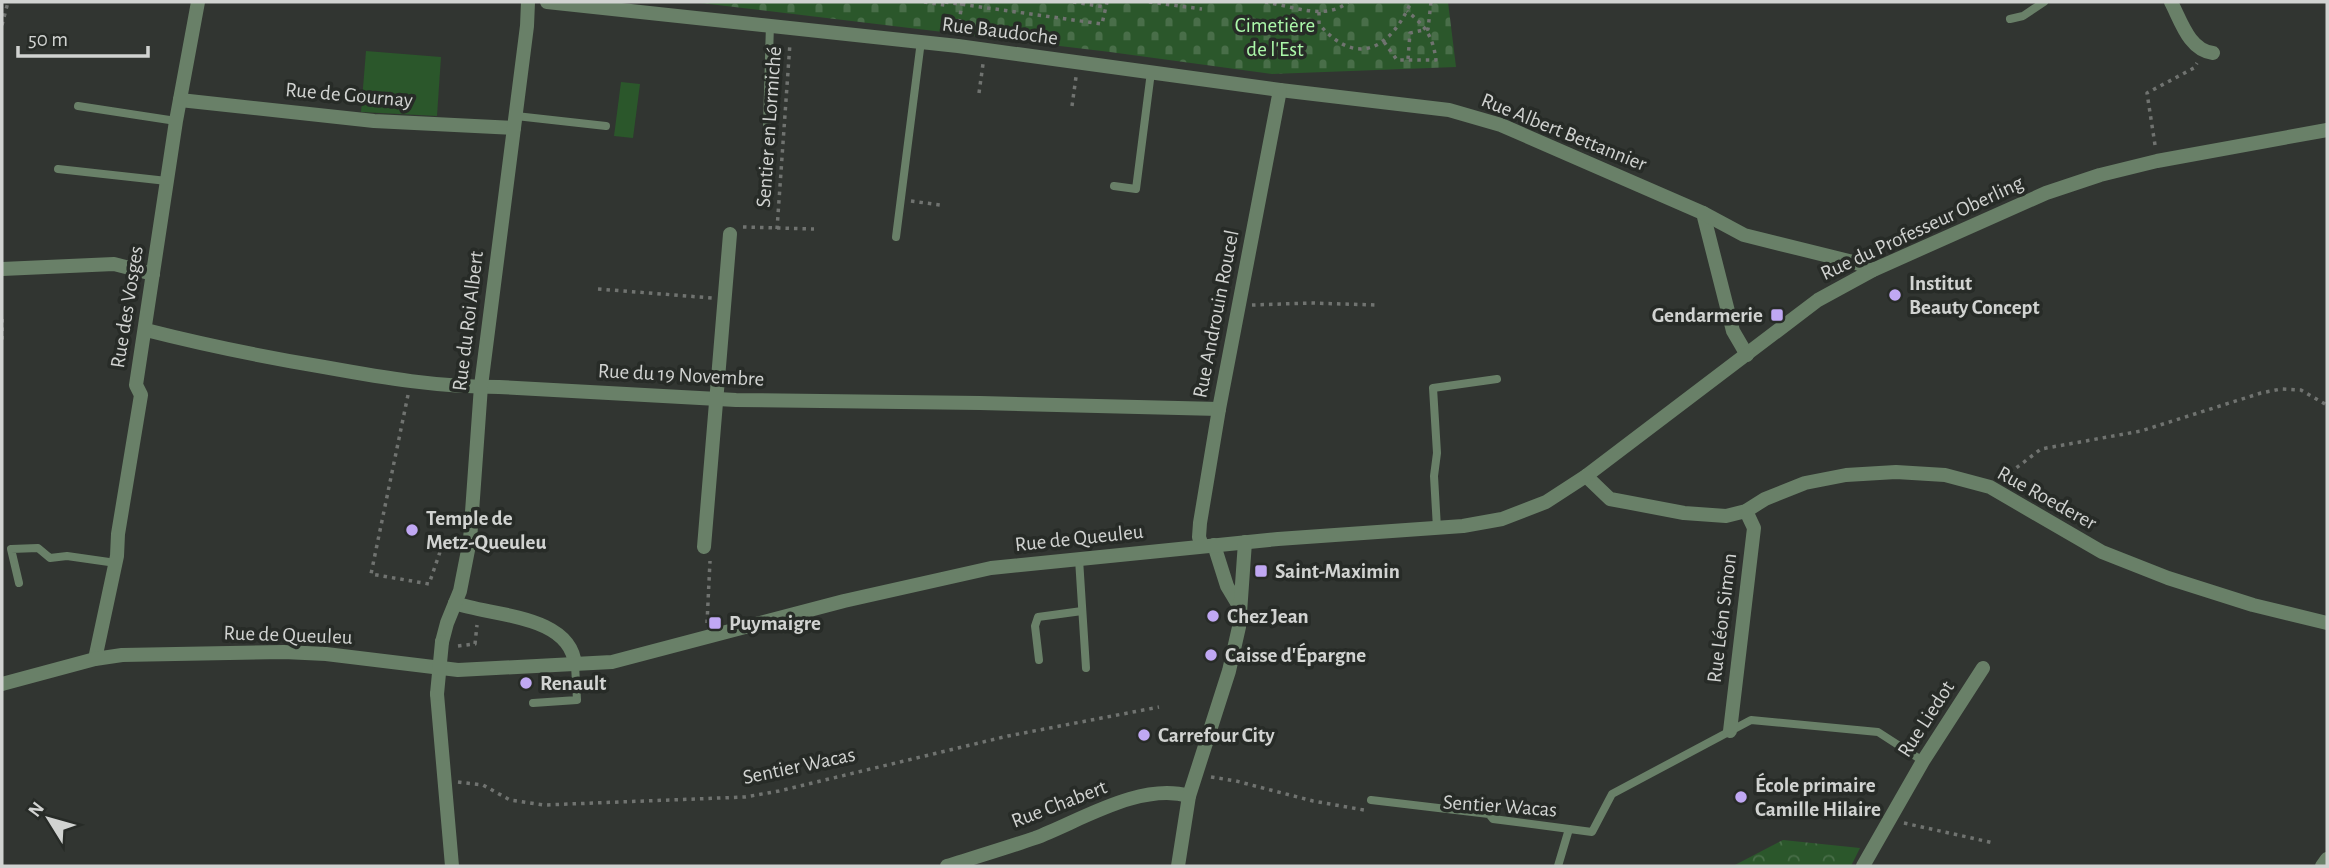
<svg xmlns="http://www.w3.org/2000/svg" width="2329" height="868" viewBox="0 0 2329 868" font-family="'Alegreya Sans',sans-serif">
<defs>
<pattern id="cemetery-stones" width="16" height="16" patternUnits="userSpaceOnUse" patternTransform="scale(1.75)"><rect width="16" height="16" fill="#2b572b"/><path d="M2 7V4a2 2 0 0 1 4 0v3zM10 15v-3a2 2 0 0 1 4 0v3z" fill="#496e49"/></pattern>
<pattern id="park-crowns" width="20" height="18" patternUnits="userSpaceOnUse" patternTransform="scale(1.75)"><rect width="20" height="18" fill="#2b572b"/><path d="M2 6a3 3 0 1 1 6 0M12 15a3 3 0 1 1 6 0" fill="none" stroke="#496e49"/></pattern>
</defs>
<rect width="100%" height="100%" fill="#313531"/>
<g fill="#2b572b">
<path d="M366 51 441 57 437 116 361 112Z"/>
<path d="M621 82 640 84 633 138 614 136Z"/>
</g>
<path fill="url(#cemetery-stones)" d="M692 2H1448L1456 67 1272 74 1110 52Z"/>
<path fill="url(#park-crowns)" d="M1783 840 1860 848 1851 866H1733Z"/>
<g fill="none" stroke-linecap="round" stroke-linejoin="round">
<g stroke="#707370" stroke-width="3.5" stroke-dasharray="3.5 5" stroke-linecap="butt">
<path d="M924 2 945 5V2"/>
<path d="M945 2 1102 24 1107 2"/>
<path d="M1073 2 1105 7"/>
<path d="M1149 2 1202 9"/>
<path d="M1265 2C1292 6 1326 21 1348 2"/>
<path d="M1319 12V24C1357 69 1391 48 1411 2"/>
<path d="M2 25 8 2"/>
<path d="M958 31 962 2"/>
<path d="M1384 42 1397 60H1436C1433 36 1425 26 1407 11"/>
<path d="M1408 59 1410 33 1428 29 1431 2"/>
<path d="M979 93 983 64"/>
<path d="M1072 106 1076 77"/>
<path d="M2155 145 2147 93 2194 68 2197 63"/>
<path d="M911 201 940 205"/>
<path d="M743 227 814 229"/>
<path d="M777 229 790 43"/>
<path d="M598 289 712 298"/>
<path d="M1252 305 1311 303 1376 305"/>
<path d="M2 319V340"/>
<path d="M408 395 371 574 429 584 441 549 452 538H455"/>
<path d="M2003 478 2041 449 2141 431 2261 393 2281 389 2301 390 2327 405"/>
<path d="M707 623 710 561"/>
<path d="M458 646 475 644 477 625"/>
<path d="M1211 777 1236 781 1313 801 1364 810"/>
<path d="M458 782 483 785 510 800 544 805 745 797 779 791 1008 736 1159 707"/>
<path d="M1904 823 1994 843"/>
</g>
<g stroke="#698068" stroke-width="8">
<path d="M2010 19 2023 16 2044 2"/>
<path d="M78 106 176 121"/>
<path d="M516 116 606 126"/>
<path d="M767 125 770 24"/>
<path d="M58 169 167 181"/>
<path d="M1114 186 1136 189 1151 72"/>
<path d="M896 237 921 41"/>
<path d="M1437 528 1434 476 1437 453 1433 388 1497 379"/>
<path d="M1079 559 1086 668"/>
<path d="M19 583 11 549 38 548 50 558 67 556 116 563"/>
<path d="M1039 660 1035 626 1038 617 1082 611"/>
<path d="M533 703 577 700 575 665"/>
<path d="M1371 800 1489 814 1493 819 1592 832 1612 794 1751 720 1878 732 1923 761"/>
<path d="M1558 866 1569 829"/>
</g>
<g stroke="#698068" stroke-width="14">
<path d="M547 2 958 46 1280 90 1449 110 1501 125 1703 213 1733 331 1747 355"/>
<path d="M2171 2C2181 21 2189 50 2213 53"/>
<path d="M180 100 374 121 514 128"/>
<path d="M1703 213 1744 235 1857 263 1873 270"/>
<path d="M2 269 114 264 153 274"/>
<path d="M146 330C205 345 264 357 324 367 385 378 437 387 499 387L736 400 980 403 1219 409"/>
<path d="M1586 476 1610 499 1684 513 1726 516 1746 511 1765 499 1805 483 1846 475 1896 472 1945 475 1990 487 2102 552 2168 578 2253 605 2327 623"/>
<path d="M1202 546 1199 537 1200 523 1219 409 1280 90"/>
<path d="M704 547 730 234"/>
<path d="M455 603C490 616 571 614 575 665"/>
<path d="M442 642 447 623 460 591 470 540 481 386 527 26 528 2"/>
<path d="M95 659 117 556 118 534 141 395 136 385 176 121 198 2"/>
<path d="M437 694 452 866"/>
<path d="M1730 731 1754 528 1746 511"/>
<path d="M947 866C976 857 1006 848 1035 838 1080 821 1140 782 1189 796"/>
<path d="M1863 866 1923 761 1983 668"/>
<path d="M2322 866 2327 859"/>
</g>
<g stroke="#698068" stroke-width="14">
<path d="M1214 545 1227 586 1239 606"/>
<path d="M2 684 95 659 122 655 284 652 326 654 458 670 612 662 844 601 991 568 1278 539 1463 526 1502 519 1546 502 1586 476 1818 300 1873 270 2046 193 2100 175 2157 161 2327 130"/>
<path d="M1178 866 1189 796 1229 671 1239 627 1245 542"/>
</g>
<path stroke="#698068" stroke-width="14" d="M437 694 442 642"/>
</g>
<g fill="#c0a8f3" stroke="#272b27" stroke-width="2.5">
<circle cx="1895" cy="295" r="7"/>
<rect x="1770" y="308" width="14" height="14" rx="3.5"/>
<circle cx="412" cy="530" r="7"/>
<rect x="1254" y="564" width="14" height="14" rx="3.5"/>
<circle cx="1213" cy="616" r="7"/>
<rect x="708" y="616" width="14" height="14" rx="3.5"/>
<circle cx="1211" cy="655" r="7"/>
<circle cx="526" cy="683" r="7"/>
<circle cx="1144" cy="735" r="7"/>
<circle cx="1741" cy="797" r="7"/>
</g>
<g text-anchor="middle" dominant-baseline="central" stroke-width="7" stroke-linejoin="round" paint-order="stroke">
<g font-size="21" fill="#abf7a9" stroke="#272b27">
<text x="1275" y="25">Cimetière<tspan x="1275" dy="24">de l'Est</tspan></text>
</g>
<g font-size="21" fill="#d1d3d1" stroke="#272b27">
<text transform="translate(1000 31) rotate(7)">Rue Baudoche</text>
<text transform="translate(349 95) rotate(5)">Rue de Gournay</text>
<text transform="translate(769 127) rotate(-86)">Sentier en Lormiché</text>
<text transform="translate(1564 132) rotate(22)">Rue Albert Bettannier</text>
<text transform="translate(1922 228) rotate(-25)">Rue du Professeur Oberling</text>
<text transform="translate(127 307) rotate(-81)">Rue des Vosges</text>
<text transform="translate(1216 314) rotate(-79)">Rue Androuin Roucel</text>
<text transform="translate(468 321) rotate(-83)">Rue du Roi Albert</text>
<text transform="translate(681 375) rotate(3)">Rue du 19 Novembre</text>
<text transform="translate(2047 498) rotate(29)">Rue Roederer</text>
<text transform="translate(1079 538) rotate(-6)">Rue de Queuleu</text>
<text transform="translate(1722 618) rotate(-83)">Rue Léon Simon</text>
<text transform="translate(288 635) rotate(2)">Rue de Queuleu</text>
<text transform="translate(1926 719) rotate(-57)">Rue Liedot</text>
<text transform="translate(799 766) rotate(-12)">Sentier Wacas</text>
<text transform="translate(1059 804) rotate(-21)">Rue Chabert</text>
<text transform="translate(1500 806) rotate(4)">Sentier Wacas</text>
</g>
<g font-size="21" font-weight="bold" fill="#d1d3d1" stroke="#272b27" text-anchor="start">
<text x="1909" y="283">Institut<tspan x="1909" dy="24">Beauty Concept</tspan></text>
<text x="1763" y="315" text-anchor="end">Gendarmerie</text>
<text x="426" y="518">Temple de<tspan x="426" dy="24">Metz-Queuleu</tspan></text>
<text x="1275" y="571">Saint-Maximin</text>
<text x="1227" y="616">Chez Jean</text>
<text x="729" y="623">Puymaigre</text>
<text x="1225" y="655">Caisse d'Épargne</text>
<text x="540" y="683">Renault</text>
<text x="1158" y="735">Carrefour City</text>
<text x="1755" y="785">École primaire<tspan x="1755" dy="24">Camille Hilaire</tspan></text>
</g>
</g>
<rect width="2329" height="868" fill="none" stroke="#d1d3d1" stroke-width="7"/>
<g transform="translate(49 819) rotate(307)" stroke="#272b27" stroke-width="5" paint-order="stroke">
<path d="M0-5L12 26L0 18L-12 26Z" fill="#d1d3d1"/>
<text y="-10" font-size="19" font-weight="bold" text-anchor="middle" fill="#d1d3d1">N</text>
</g>
<path d="M18 46v10h130v-10" fill="none" stroke="#d1d3d1" stroke-width="3.5"/>
<text x="28" y="46" font-size="21" fill="#d1d3d1" stroke="#272b27" stroke-width="5" paint-order="stroke">50 m</text>
</svg>
